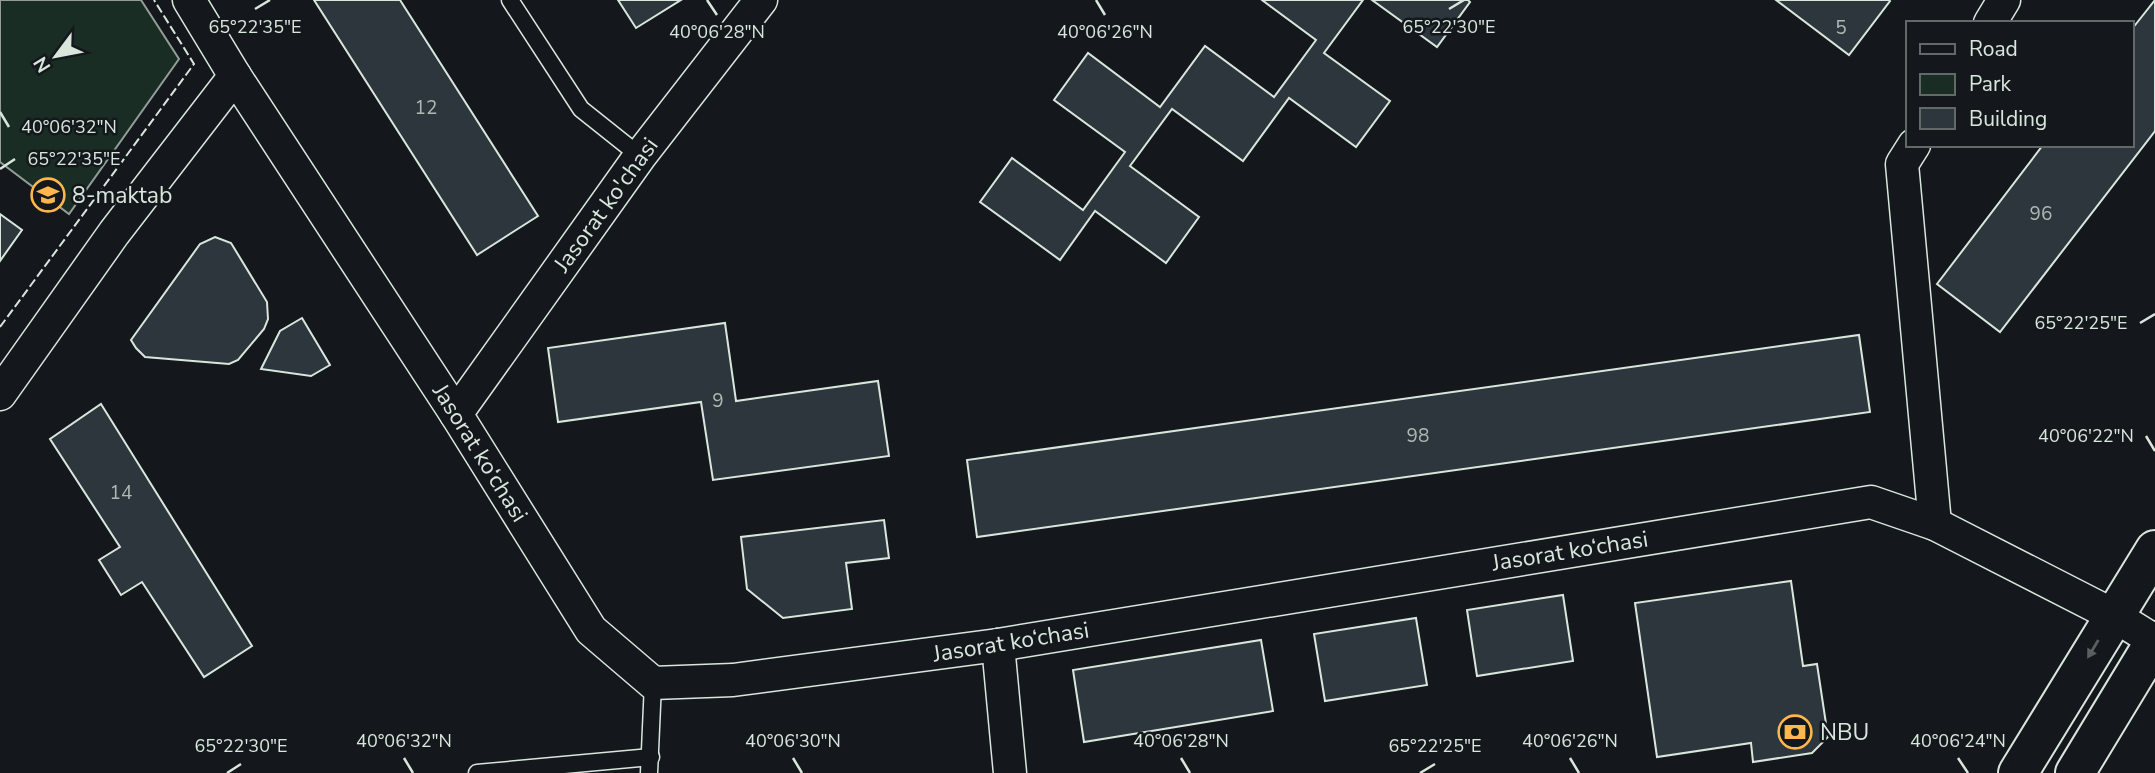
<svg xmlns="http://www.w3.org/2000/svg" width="2155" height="773" viewBox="0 0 2155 773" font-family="'Nunito Sans',sans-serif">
<rect width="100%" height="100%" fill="#14181c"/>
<path fill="#1a2d24" stroke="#939e99" stroke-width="2" d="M0 0H141L179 59 69 214 0 162Z"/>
<g fill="#2c363c" stroke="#d8e6dc" stroke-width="2">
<path d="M314 0H400L538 216 477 255Z"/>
<path d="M618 0H681L636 28Z"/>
<path d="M1262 0H1363L1324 53 1390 101 1356 147 1289 98 1243 161 1172 109 1130 166 1199 217 1166 263 1095 211 1060 260 980 202 1012 158 1083 210 1125 152 1054 100 1088 53 1160 107 1205 46 1274 97 1316 40Z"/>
<path d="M1372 0H1468L1470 2 1437 47Z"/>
<path d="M1776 0H1889L1890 1 1849 55Z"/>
<path d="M2155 0V131L2000 332 1937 284 2043 145H2132V29Z"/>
<path d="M0 214 22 230 0 261Z"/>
<path d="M215 237 231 243 267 302 268 319 264 329 238 360 229 364 145 357 136 348 131 340 200 244Z"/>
<path d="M302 318 330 365 311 376 261 369 280 331Z"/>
<path d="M725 323 736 401 878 381 889 456 713 480 701 402 558 422 548 348Z"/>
<path d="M1859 335 1870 412 977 537 967 460Z"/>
<path d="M101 404 252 646 204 677 142 582 121 595 99 560 120 547 50 439Z"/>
<path d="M884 520 889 558 846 563 852 609 783 618 747 589 741 537Z"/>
<path d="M1791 581 1803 666 1817 664 1828 737 1812 753 1753 762 1751 743 1657 757 1635 603Z"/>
<path d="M1563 595 1573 661 1477 676 1467 610Z"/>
<path d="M1416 618 1427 685 1325 701 1314 634Z"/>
<path d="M1261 640 1273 711 1084 742 1073 670Z"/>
</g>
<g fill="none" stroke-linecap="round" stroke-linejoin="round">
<defs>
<g id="lane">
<path d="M510 0 581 109 640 156"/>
<path d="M477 773 651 757"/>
<path d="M649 773 653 683"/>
</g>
<g id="street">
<path d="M189 0 235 76 456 414 591 630 653 683 733 680 998 645 1871 502 1935 524 2113 615 2155 641"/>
<path d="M1990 23 2004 0"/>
<path d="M1914 145 1902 164 1935 524"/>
<path d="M0 394 114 233 235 76"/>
<path d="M456 414 640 156 761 0"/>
<path d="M998 645 1010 773"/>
</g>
<g id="secondary">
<path d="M2018 773 2155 550"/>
<path d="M2075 773 2155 641"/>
</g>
</defs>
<use href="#lane" stroke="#d8e6dc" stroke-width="19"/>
<use href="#street" stroke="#d8e6dc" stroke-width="35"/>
<use href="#secondary" stroke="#d8e6dc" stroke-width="42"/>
<use href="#lane" stroke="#14181c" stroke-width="16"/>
<use href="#street" stroke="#14181c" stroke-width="32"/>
<use href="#secondary" stroke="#14181c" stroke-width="38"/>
<path stroke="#d8e6dc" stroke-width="2" stroke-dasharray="9 3.5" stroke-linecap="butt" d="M0 327 194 64 154 0"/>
</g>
<defs><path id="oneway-solid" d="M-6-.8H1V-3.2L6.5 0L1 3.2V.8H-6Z" transform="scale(1.75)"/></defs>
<use fill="#59605f" href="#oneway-solid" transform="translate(2093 649) rotate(121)"/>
<path fill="none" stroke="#d8e6dc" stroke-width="2.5" d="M707 0 717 15M1096 0 1105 15M255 9 270 0M1449 9 1464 0M0 112 9 127M0 169 15 159M2140 323 2155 314M2146 436 2155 451M404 758 413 773M793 758 802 773M1181 758 1190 773M1570 758 1579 773M1958 758 1968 773M227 773 241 764M1420 773 1435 764"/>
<defs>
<symbol id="school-ring" viewBox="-11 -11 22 22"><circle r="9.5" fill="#14181c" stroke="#ffb74d" stroke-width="1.5"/><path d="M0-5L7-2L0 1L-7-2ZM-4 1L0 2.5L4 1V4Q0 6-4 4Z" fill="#ffb74d"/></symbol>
<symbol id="bank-ring" viewBox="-11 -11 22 22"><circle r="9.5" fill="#14181c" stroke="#ffb74d" stroke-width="1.5"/><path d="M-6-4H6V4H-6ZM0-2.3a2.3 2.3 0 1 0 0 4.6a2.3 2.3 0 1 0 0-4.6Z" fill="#ffb74d"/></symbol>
</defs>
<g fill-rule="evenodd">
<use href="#school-ring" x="29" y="176" width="38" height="38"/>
<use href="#bank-ring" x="1776" y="713" width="38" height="38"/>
</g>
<g text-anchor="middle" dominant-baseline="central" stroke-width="5" stroke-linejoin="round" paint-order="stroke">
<g font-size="19" fill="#adbab4">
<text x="1841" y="28">5</text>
<text x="426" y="108">12</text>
<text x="2041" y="214">96</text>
<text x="718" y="401">9</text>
<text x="1418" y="436">98</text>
<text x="121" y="493">14</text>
</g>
<g font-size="23" fill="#d8e6dc" stroke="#14181c" text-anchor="start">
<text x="72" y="195">8-maktab</text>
<text x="1820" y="732">NBU</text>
</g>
<g font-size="23" fill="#d8e6dc" stroke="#14181c">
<text transform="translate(606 205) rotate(-54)">Jasorat ko'chasi</text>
<text transform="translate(480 453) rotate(58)">Jasorat ko‘chasi</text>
<text transform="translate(1570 551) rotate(-9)">Jasorat ko‘chasi</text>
<text transform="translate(1011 642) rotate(-9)">Jasorat ko‘chasi</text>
</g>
</g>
<g font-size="18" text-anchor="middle" fill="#d8e6dc" stroke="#14181c" stroke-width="5" stroke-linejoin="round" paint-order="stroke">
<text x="255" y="33">65°22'35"E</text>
<text x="1449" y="33">65°22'30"E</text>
<text x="717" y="38">40°06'28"N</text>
<text x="1105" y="38">40°06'26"N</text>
<text x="69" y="133">40°06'32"N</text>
<text x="74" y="165">65°22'35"E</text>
<text x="2081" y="329">65°22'25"E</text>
<text x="2086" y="442">40°06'22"N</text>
<text x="404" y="747">40°06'32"N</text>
<text x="793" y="747">40°06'30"N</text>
<text x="1181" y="747">40°06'28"N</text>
<text x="1570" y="747">40°06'26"N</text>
<text x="1958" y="747">40°06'24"N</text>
<text x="241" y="752">65°22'30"E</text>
<text x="1435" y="752">65°22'25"E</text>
</g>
<rect x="1906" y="21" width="228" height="126" fill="#14181c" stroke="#626a69" stroke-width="2"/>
<rect x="1920" y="44" width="35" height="10" fill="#14181c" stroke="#626a69" stroke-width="2"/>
<text x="1969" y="56" font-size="21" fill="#d8e6dc">Road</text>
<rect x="1920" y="74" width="35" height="21" fill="#1a2d24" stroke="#626a69" stroke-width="2"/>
<text x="1969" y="91" font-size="21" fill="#d8e6dc">Park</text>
<rect x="1920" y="108" width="35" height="21" fill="#2c363c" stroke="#626a69" stroke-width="2"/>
<text x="1969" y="126" font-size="21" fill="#d8e6dc">Building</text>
<g transform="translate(56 56) rotate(238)" stroke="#14181c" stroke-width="5" paint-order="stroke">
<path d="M0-5L12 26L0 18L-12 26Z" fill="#d8e6dc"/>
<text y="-10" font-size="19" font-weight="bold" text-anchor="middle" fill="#d8e6dc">N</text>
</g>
</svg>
